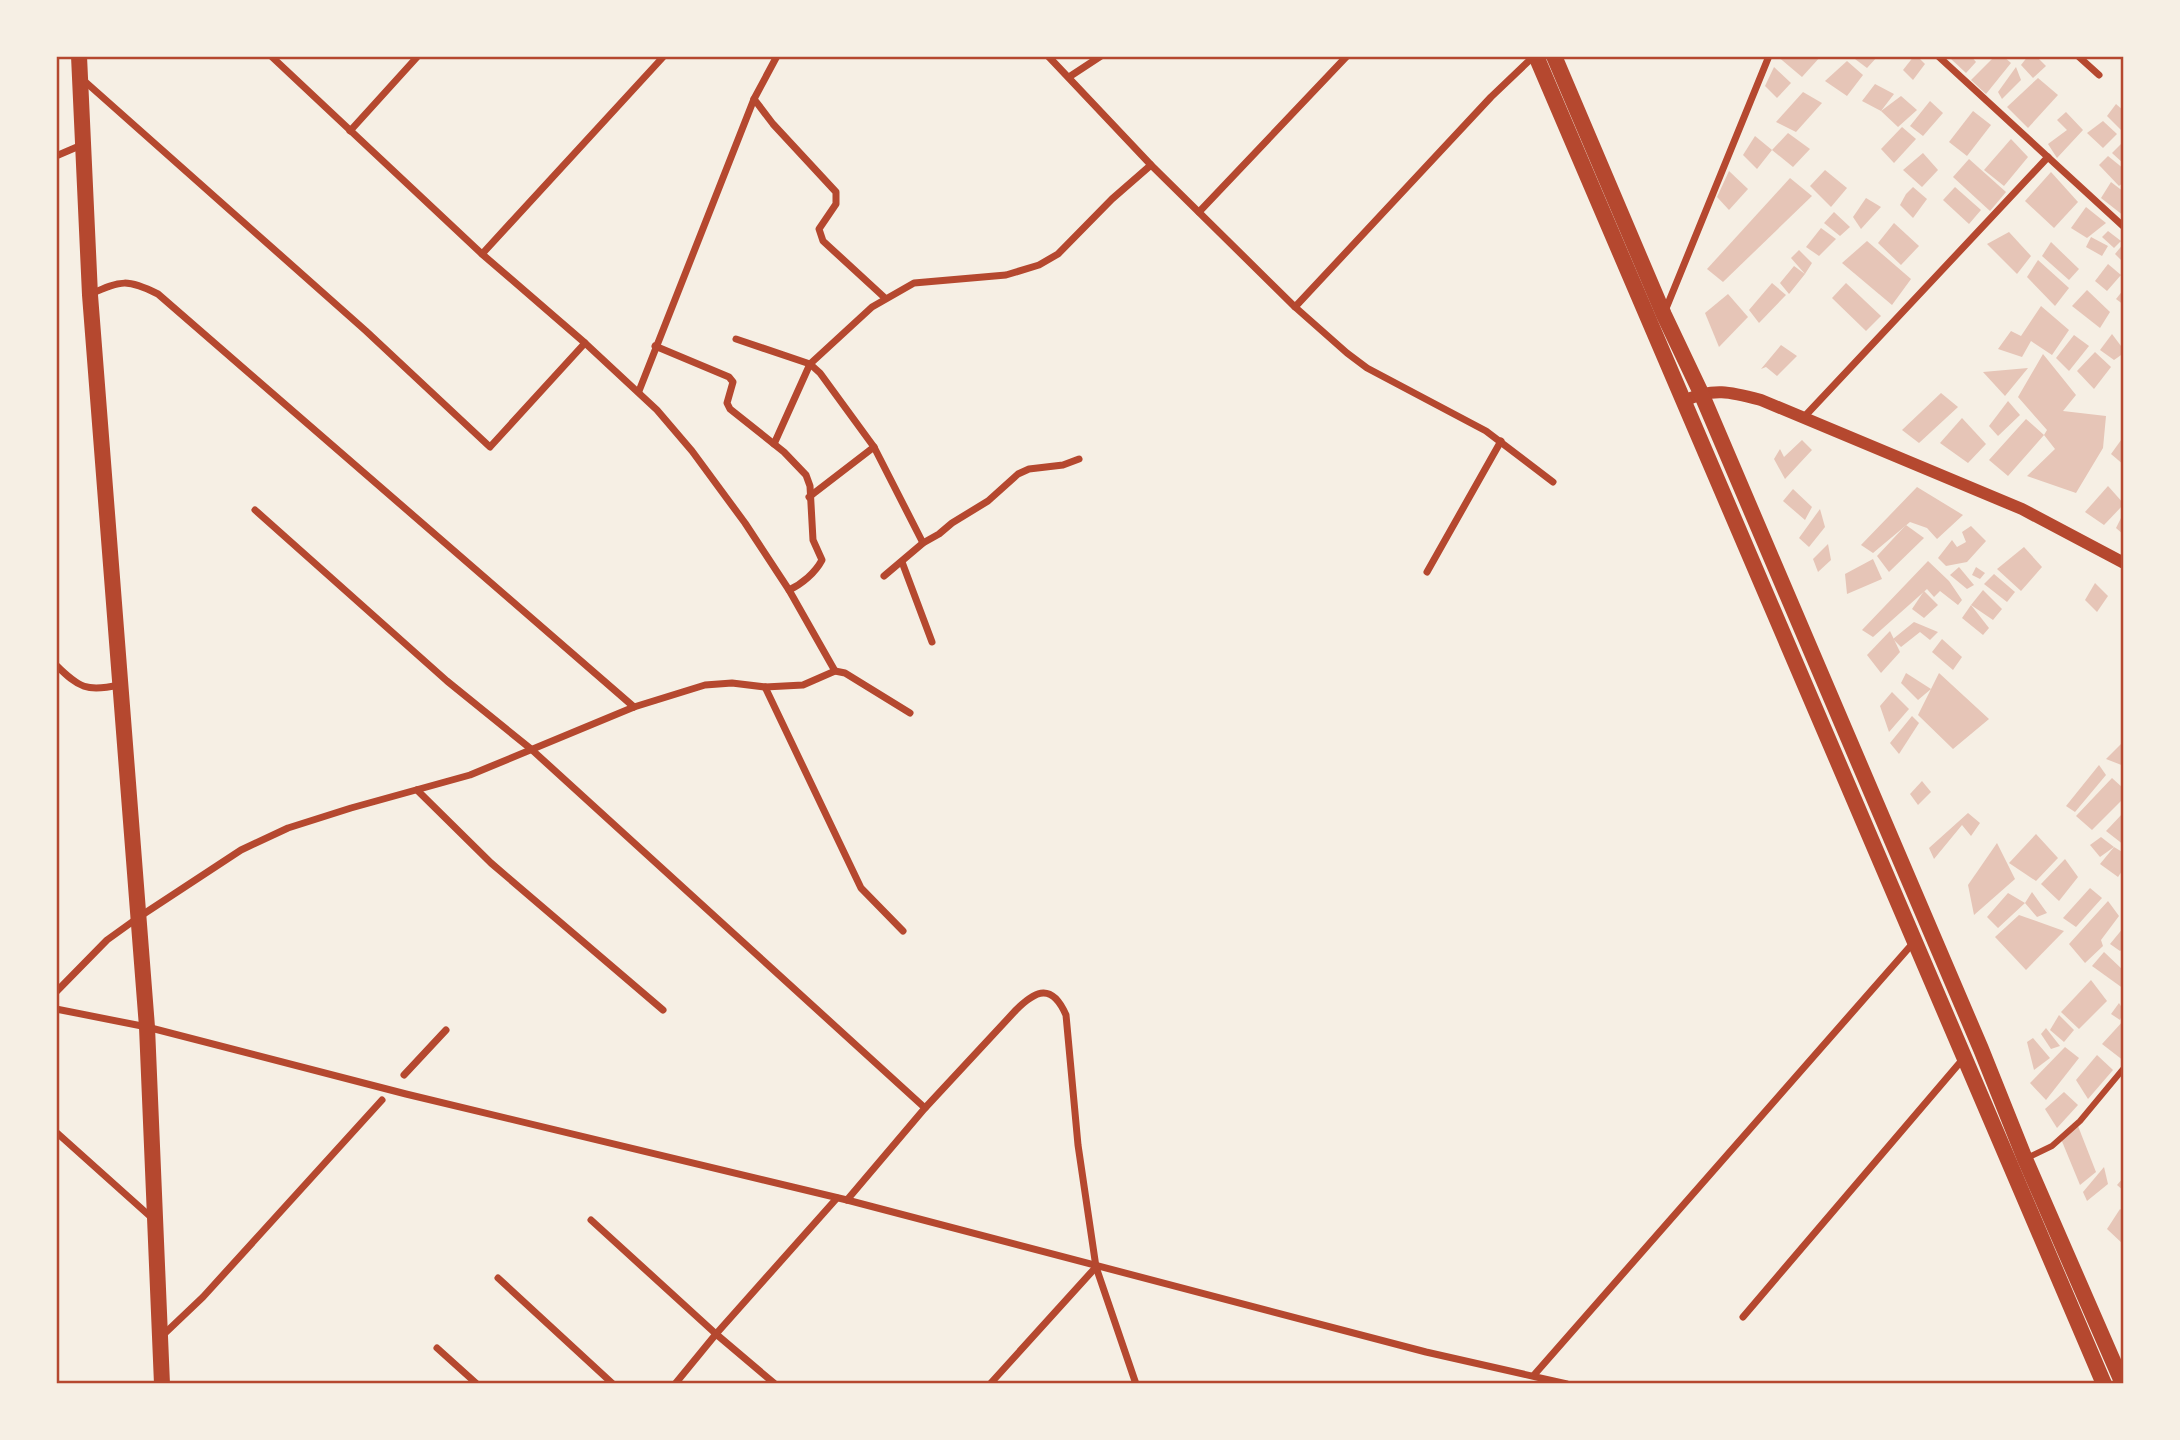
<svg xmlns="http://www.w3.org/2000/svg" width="2180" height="1440" viewBox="0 0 2180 1440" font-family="Poppins,sans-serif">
<rect width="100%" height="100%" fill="#f6efe4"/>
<g fill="#e6c5b7">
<path d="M1777 56H1821L1802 77Z"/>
<path d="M1851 56H1878L1867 68Z"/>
<path d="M1914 56H1917L1925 64 1913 80 1903 70Z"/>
<path d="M1954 56H1971L1976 62 1966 73 1951 59Z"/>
<path d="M1995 56H2003L2011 63 1986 94 1971 80Z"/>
<path d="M2028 56H2036L2046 66 2033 78 2021 65Z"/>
<path d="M1847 61 1863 75 1847 96 1825 81Z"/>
<path d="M1774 67 1791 83 1777 98 1765 86Z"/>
<path d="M2016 67 2021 80 2002 99 1998 92Z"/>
<path d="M2038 78 2058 95 2028 128 2007 107Z"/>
<path d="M1875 84 1894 94 1881 111 1901 96 1917 110 1898 127 1881 111 1862 101Z"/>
<path d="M1803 92 1822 103 1796 132 1776 122Z"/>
<path d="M1930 101 1943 113 1923 136 1910 126Z"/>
<path d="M2116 104 2124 111V133L2107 116Z"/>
<path d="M1973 111 1991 125 1967 156 1949 142Z"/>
<path d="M2066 112 2083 130 2057 158 2048 144 2067 130 2057 120Z"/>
<path d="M2103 121 2117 134 2103 148 2087 133Z"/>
<path d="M1902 127 1916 139 1894 163 1881 149Z"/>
<path d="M1788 133 1810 149 1793 167 1772 150Z"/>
<path d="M1755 136 1772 150 1757 169 1743 155Z"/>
<path d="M2011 139 2028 157 2004 186 1984 170Z"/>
<path d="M2124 141V164L2112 153Z"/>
<path d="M1923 153 1938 170 1922 187 1903 170Z"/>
<path d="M2108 156 2124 169V182L2119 186 2099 165Z"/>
<path d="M1969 159 2006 192 1990 211 1953 177Z"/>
<path d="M1825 170 1847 188 1831 207 1810 186Z"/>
<path d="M1729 171 1748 189 1729 210 1717 197Z"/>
<path d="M2051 172 2078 202 2054 228 2025 201Z"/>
<path d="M1790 178 1812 196 1723 282 1707 269Z"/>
<path d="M2111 182 2124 192V216L2101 198Z"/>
<path d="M1913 187 1927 199 1913 218 1900 205 1906 194Z"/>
<path d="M1955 187 1981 210 1969 224 1943 200Z"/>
<path d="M1866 198 1881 207 1861 229 1853 217Z"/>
<path d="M2086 207 2106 223 2087 238 2071 228Z"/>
<path d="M1834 212 1850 227 1840 236 1824 223Z"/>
<path d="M1894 223 1919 246 1901 265 1878 243Z"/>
<path d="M1821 228 1836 239 1819 256 1806 247Z"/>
<path d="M2108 231 2121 241 2114 248 2102 237Z"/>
<path d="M2009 232 2031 256 2017 274 1987 244Z"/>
<path d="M2091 237 2108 246 2102 256 2086 247Z"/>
<path d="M1867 241 1911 279 1892 305 1842 263Z"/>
<path d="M2051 242 2079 269 2069 280 2042 256Z"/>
<path d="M2124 243V263L2115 254Z"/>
<path d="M1799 250 1812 263 1805 274 1789 294 1780 283 1794 266 1805 274 1791 258Z"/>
<path d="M2038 260 2069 288 2055 306 2027 277Z"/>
<path d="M2108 264 2121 275 2107 291 2095 281Z"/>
<path d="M1772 283 1786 295 1759 323 1749 310Z"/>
<path d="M1846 283 1881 316 1866 331 1832 298Z"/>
<path d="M2124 289V305L2116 299Z"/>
<path d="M2087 290 2110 312 2100 328 2072 306Z"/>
<path d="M1728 294 1748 317 1719 347 1705 313Z"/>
<path d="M2041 306 2069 330 2052 355 2031 341 2022 357 1998 349 2011 331 2021 336Z"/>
<path d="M2112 334 2124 350V353L2114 360 2100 350Z"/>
<path d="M2074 335 2089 346 2069 371 2056 358Z"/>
<path d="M1781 345 1797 356 1777 376 1766 367 1761 369Z"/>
<path d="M2095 352 2111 367 2094 389 2077 371Z"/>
<path d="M2043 354 2076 395 2063 411 2106 416 2103 448 2076 493 2027 476 2055 449 2044 435 2008 476 1989 460 2026 419 2044 435 2047 430 2018 397Z"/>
<path d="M2028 368 2005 396 1983 372Z"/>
<path d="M1941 393 1958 407 1919 443 1902 430Z"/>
<path d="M2008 401 2020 415 1998 436 1989 426Z"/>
<path d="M1962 418 1986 444 1968 463 1940 443Z"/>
<path d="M2124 436V465L2111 454Z"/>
<path d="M1802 440 1812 450 1785 479 1774 459 1780 449 1784 457Z"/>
<path d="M2108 486 2124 504 2104 525 2085 512Z"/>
<path d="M1917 487 1963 515 1937 539 1927 528 1910 522 1873 553 1861 545Z"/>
<path d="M1793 489 1812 507 1805 520 1783 501Z"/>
<path d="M1820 509 1825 527 1809 547 1799 538Z"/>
<path d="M2124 512V535L2116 528Z"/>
<path d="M1906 525 1924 538 1889 572 1877 556Z"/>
<path d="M1971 526 1986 541 1967 562 1946 566 1938 558 1952 540 1957 547 1966 542 1962 532Z"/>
<path d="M1828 544 1831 560 1818 572 1813 559Z"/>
<path d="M2024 547 2042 567 2021 591 1997 569Z"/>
<path d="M1873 559 1882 579 1847 594 1845 574Z"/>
<path d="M1928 561 1949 581 1962 600 1958 605 1940 591 1934 597 1927 589 1873 637 1862 630Z"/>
<path d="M1959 567 1974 585 1967 589 1950 575Z"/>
<path d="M1976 567 1985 573 1980 579 1972 575Z"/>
<path d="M1994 574 2015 592 2007 602 1984 584Z"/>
<path d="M2095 583 2108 596 2097 612 2085 600Z"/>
<path d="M1983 590 2002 609 1993 620 1971 605Z"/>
<path d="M1924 591 1938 605 1924 618 1912 609Z"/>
<path d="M1971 605 1989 628 1983 635 1962 618Z"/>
<path d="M1914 622 1938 632 1930 640 1920 632 1901 647 1893 639Z"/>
<path d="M1890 631 1900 652 1881 673 1867 655Z"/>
<path d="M1942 639 1962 657 1953 670 1932 652Z"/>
<path d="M1906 673 1931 689 1939 673 1989 719 1953 749 1918 715 1931 689 1918 700 1901 683Z"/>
<path d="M1892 692 1909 709 1889 732 1880 706Z"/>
<path d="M1912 716 1919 723 1899 754 1890 743Z"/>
<path d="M2124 741V766L2106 759Z"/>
<path d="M2099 765 2106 775 2075 812 2066 806Z"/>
<path d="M2112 778 2124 789V798L2092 830 2076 816Z"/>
<path d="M1922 781 1931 792 1918 805 1910 794Z"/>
<path d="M2124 812V845L2106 831Z"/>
<path d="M1968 813 1980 823 1971 836 1962 825 1934 859 1929 848Z"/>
<path d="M2036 834 2058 858 2036 881 2009 863Z"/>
<path d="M2101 837 2114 847 2100 857 2090 845Z"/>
<path d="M1997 843 2015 879 1974 915 1968 885Z"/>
<path d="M2114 847 2124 853V868L2118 877 2100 864Z"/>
<path d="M2065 859 2078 877 2059 901 2041 884Z"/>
<path d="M2090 888 2102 898 2076 927 2063 918Z"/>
<path d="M2032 892 2047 913 2037 917 2025 903 1998 928 1987 917 2008 893 2025 903Z"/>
<path d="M2108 901 2119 916 2101 940 2103 946 2085 963 2069 944Z"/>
<path d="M2019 915 2064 931 2026 970 1995 937Z"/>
<path d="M2124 927V948L2120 951 2110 944Z"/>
<path d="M2104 952 2124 971V989L2092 966Z"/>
<path d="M2091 980 2107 1001 2079 1029 2061 1012Z"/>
<path d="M2119 1003 2124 1011 2120 1020 2111 1014Z"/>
<path d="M2059 1015 2074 1030 2064 1042 2050 1030Z"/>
<path d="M2124 1020V1061L2102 1044Z"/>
<path d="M2046 1028 2060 1046 2051 1049 2041 1034Z"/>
<path d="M2033 1038 2050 1058 2034 1070 2027 1042Z"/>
<path d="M2065 1047 2079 1058 2046 1100 2030 1083Z"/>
<path d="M2097 1055 2113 1070 2088 1099 2076 1080Z"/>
<path d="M2064 1092 2078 1105 2057 1128 2045 1109Z"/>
<path d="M2078 1126 2096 1172 2080 1185 2061 1139Z"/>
<path d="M2104 1167 2108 1184 2087 1201 2083 1192Z"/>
<path d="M2124 1177V1191L2117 1185Z"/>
<path d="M2120 1209 2124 1212V1245L2107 1229Z"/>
</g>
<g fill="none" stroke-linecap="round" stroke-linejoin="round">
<path stroke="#b5482f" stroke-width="6" d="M2027 1158 2052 1146 2080 1121 2124 1068"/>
<g stroke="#b5482f" stroke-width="7">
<path d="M271 56 482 254 585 343 657 410 692 451 745 523 789 590 835 671"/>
<path d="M1048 56 1151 165 1295 307 1347 353 1367 368 1486 431 1553 482"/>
<path d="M1938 56 2124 227"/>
<path d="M2078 56 2099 75"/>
<path d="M1069 77 1101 56"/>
<path d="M81 78 366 331 490 447 585 343"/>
<path d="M754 99 773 124 836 192V204L819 229 823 241 885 298"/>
<path d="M350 131 418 56"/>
<path d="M56 156 84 144"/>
<path d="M1199 212 1347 56"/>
<path d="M482 254 664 56"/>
<path d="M91 294C121 280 128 279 158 294L634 707"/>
<path d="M1295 307 1491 97 1534 56"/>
<path d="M1665 311 1769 56"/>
<path d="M736 339 810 364 820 373 874 447 923 543"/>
<path d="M655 346 729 377 733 382 727 403 730 409 784 452 806 475 810 486 813 540 822 560C815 573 802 584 789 590"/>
<path d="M639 391 754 99 777 56"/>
<path d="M1805 416 2048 157"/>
<path d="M774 444 810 364 872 307 914 283 1006 275 1039 265 1058 254 1112 199 1151 165"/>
<path d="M809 497 874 447"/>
<path d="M255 510 447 681 531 749 925 1108"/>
<path d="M902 562 932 642"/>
<path d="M1427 572 1501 441"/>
<path d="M884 576 923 543 939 534 952 523 988 501 1018 474 1029 469 1063 465 1079 459"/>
<path d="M56 665C79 688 87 692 119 685"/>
<path d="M765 687 861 888 903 931"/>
<path d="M417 790 491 863 663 1010"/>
<path d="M56 992 107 940 139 917 241 850 288 828 351 808 470 775 634 707 705 685 732 683 765 687 803 685 835 671 845 673 910 713"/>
<path d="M56 1009 147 1027 406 1094 847 1200 1426 1352 1567 1384"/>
<path d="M404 1075 446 1030"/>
<path d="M56 1132 152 1218"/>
<path d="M847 1200 925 1108 1016 1010C1036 990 1052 983 1066 1015L1078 1145 1096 1267 1136 1384"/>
<path d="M591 1220 716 1334 775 1384"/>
<path d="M498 1278 613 1384"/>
<path d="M1743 1317 1963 1059"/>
<path d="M162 1336 203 1297 382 1100"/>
<path d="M437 1348 477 1384"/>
<path d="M1534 1375 1914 942"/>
<path d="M675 1384 716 1334 837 1198"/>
<path d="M990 1384 1096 1267"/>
</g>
<path stroke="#b5482f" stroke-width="12" d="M1684 401C1713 387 1731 392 1761 400L2022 509 2124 563"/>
<g stroke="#b5482f" stroke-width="16">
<path d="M79 56 90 295 147 1027 162 1384"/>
<path d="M1536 56 2104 1384"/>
<path d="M1554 56 1664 315 1701 393 1981 1049 2025 1159 2123 1384"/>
</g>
</g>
<rect width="2180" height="1440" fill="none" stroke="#f6efe4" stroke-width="116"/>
<rect x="58" y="58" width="2064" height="1324" fill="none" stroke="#b5482f" stroke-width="2.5"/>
</svg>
